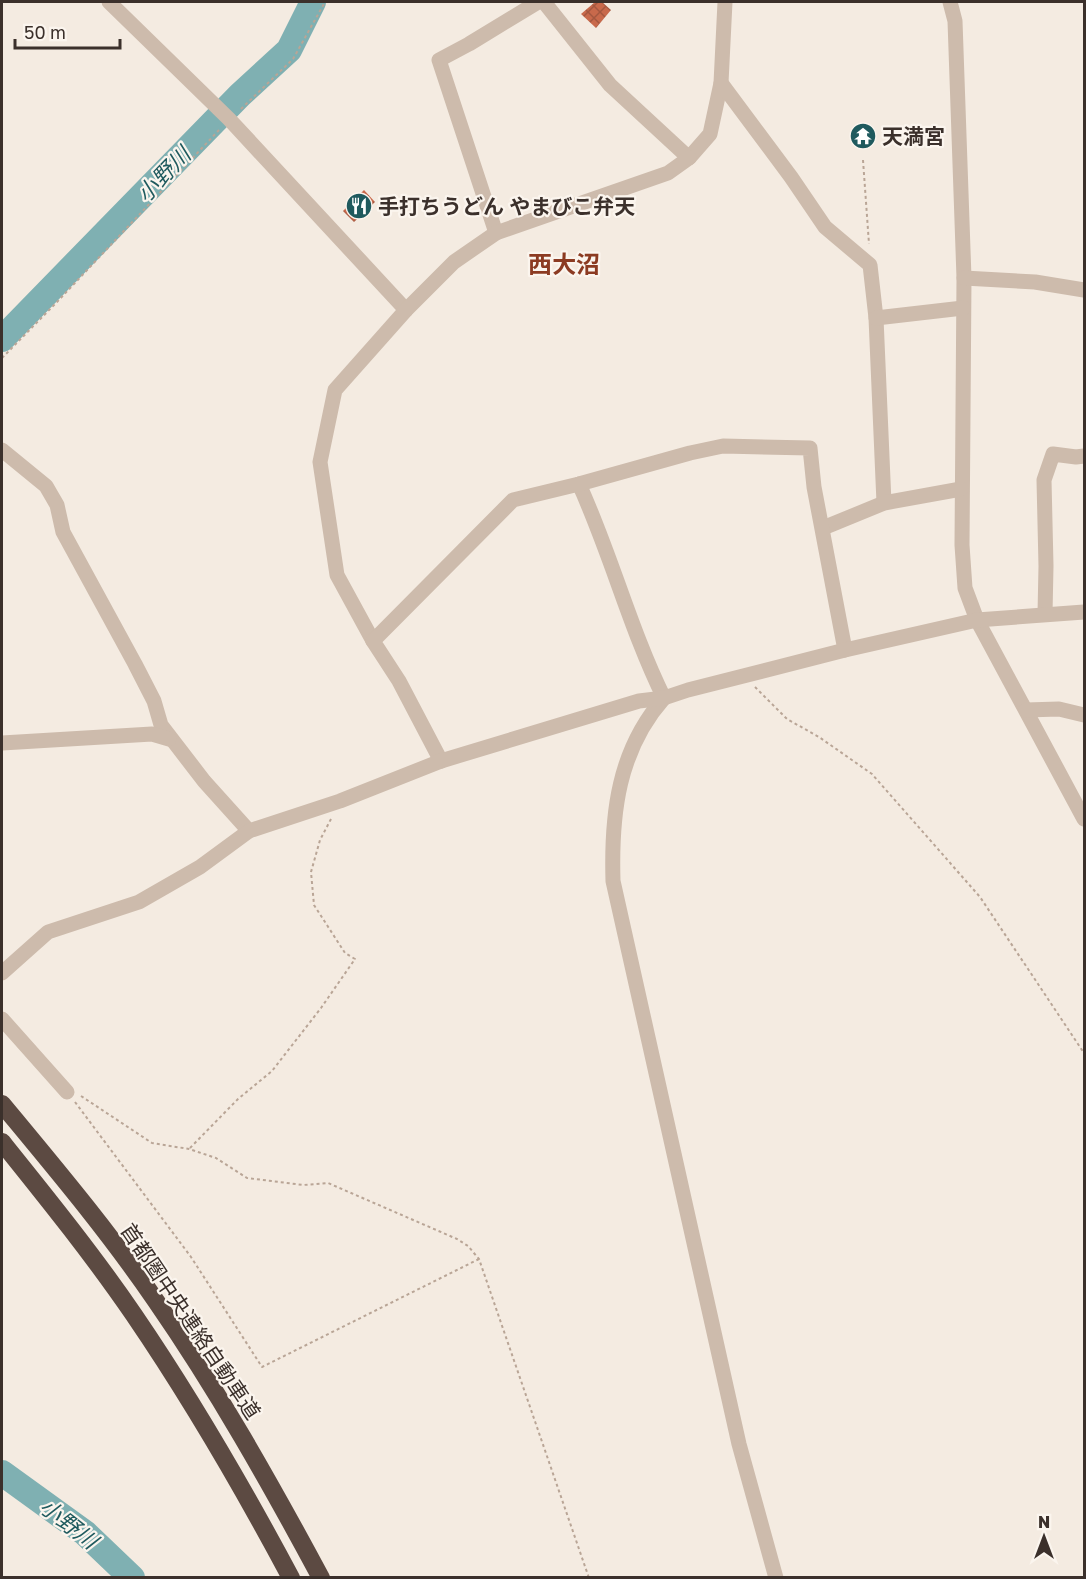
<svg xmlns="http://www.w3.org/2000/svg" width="1086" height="1579" viewBox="0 0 1086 1579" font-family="'Golos Text','Noto Sans JP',sans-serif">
<defs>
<pattern id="building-cross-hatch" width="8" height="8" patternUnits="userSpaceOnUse" patternTransform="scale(1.5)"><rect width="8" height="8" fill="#c8694b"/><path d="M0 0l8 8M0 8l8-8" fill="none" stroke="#a4573f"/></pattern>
</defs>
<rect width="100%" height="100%" fill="#f4ebe1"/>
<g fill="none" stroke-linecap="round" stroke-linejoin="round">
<g stroke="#7fb0b2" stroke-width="26">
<path d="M2 339 240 95 289 50 313 2"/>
<path d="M2 1473 85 1533 132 1578"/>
</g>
</g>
<g fill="url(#building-cross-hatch)">
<path d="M595 2H602L611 10 596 28 581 14Z"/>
<path d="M364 190 375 202 354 222 343 211Z"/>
</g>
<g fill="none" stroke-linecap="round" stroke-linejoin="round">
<g stroke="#b9a596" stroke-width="2" stroke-dasharray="3 3" stroke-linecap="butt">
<path d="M241 109 293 59 325 2"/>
<path d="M863 160 869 244"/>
<path d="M2 358 57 302 219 130"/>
<path d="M755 687 787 719 819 737 872 774 980 897 1084 1053"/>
<path d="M81 1096 152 1143 189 1149 216 1158 247 1178 303 1185 328 1183 457 1239 468 1246 479 1259 589 1578"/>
<path d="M75 1102 191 1257 262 1367 479 1259"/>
<path d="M190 1148 238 1099 272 1071 321 1008 355 959 345 953 314 905 311 872 320 840 331 819"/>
</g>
<g stroke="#cdbbac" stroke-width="15">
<path d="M109 2 229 119 406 310"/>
<path d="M544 2 610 85 689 158 710 134 721 83 725 2"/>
<path d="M950 2 955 21 964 278 962 545 965 588 977 620 1084 819"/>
<path d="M721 83 791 177 825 227 870 265 876 318 884 503"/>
<path d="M496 233 439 60 469 44 538 2"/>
<path d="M964 278 1035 282 1084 290"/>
<path d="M876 318 963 308"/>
<path d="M2 450 46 486 57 505 63 532 135 664 154 701 161 725 204 781 249 831"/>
<path d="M579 484C611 554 630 629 664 698"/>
<path d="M823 528 884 503 961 489"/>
<path d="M1045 614 1046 566 1044 480 1053 454 1076 457 1084 456"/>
<path d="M373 641 337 575 320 462 335 390 406 310 454 262 496 233 668 173 689 158"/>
<path d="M664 698C618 750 611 814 613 881L739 1444 776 1578"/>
<path d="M1026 710 1059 709 1084 715"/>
<path d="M2 743 152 734 169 739"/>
<path d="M441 761 399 681 373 641 513 500 579 484 690 453 723 446 810 448 814 487 845 650"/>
<path d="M2 973 48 932 139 902 200 867 249 831 340 801 441 761 639 701 664 698 688 690 845 650 977 620 1084 612"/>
<path d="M2 1019 67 1092"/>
</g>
<g stroke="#5c4a42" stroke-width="18">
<path d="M2 1104C55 1168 109 1232 156 1301 217 1389 270 1483 321 1578"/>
<path d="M2 1142C47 1198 93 1255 134 1315 192 1400 243 1488 291 1578"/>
</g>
</g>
<defs>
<symbol id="temple-disc" viewBox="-11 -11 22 22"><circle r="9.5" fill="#1f5a5e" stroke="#fbf5ee"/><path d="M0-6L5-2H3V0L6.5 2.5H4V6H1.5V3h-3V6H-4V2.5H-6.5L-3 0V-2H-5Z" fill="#fff"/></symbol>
<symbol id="restaurant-disc" viewBox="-11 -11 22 22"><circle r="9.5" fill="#1f5a5e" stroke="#fbf5ee"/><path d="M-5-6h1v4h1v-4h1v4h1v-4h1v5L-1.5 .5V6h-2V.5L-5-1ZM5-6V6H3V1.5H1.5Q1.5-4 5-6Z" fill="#fff"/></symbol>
</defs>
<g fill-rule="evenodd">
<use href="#temple-disc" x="848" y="121" width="30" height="30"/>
<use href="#restaurant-disc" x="344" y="191" width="30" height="30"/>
</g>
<g text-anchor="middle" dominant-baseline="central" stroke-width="4.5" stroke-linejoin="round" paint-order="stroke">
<g font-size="21" font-weight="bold" fill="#3b302b" stroke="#fbf5ee" text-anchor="start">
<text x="882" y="136">天満宮</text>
<text x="378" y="206">手打ちうどん やまびこ弁天</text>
</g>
<g font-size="21" fill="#3b302b" stroke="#fbf5ee">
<text transform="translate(191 1321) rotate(56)">首都圏中央連絡自動車道</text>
</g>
<g font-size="22" font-style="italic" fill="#1f5a5e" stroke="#fbf5ee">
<text transform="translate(163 174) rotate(-46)">小野川</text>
<text transform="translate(69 1523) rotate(38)">小野川</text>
</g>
<g font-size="24" font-weight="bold" fill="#8c3b22" stroke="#fbf5ee">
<text x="564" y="263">西大沼</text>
</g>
</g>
<rect width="1086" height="1579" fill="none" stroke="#3b302b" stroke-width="6"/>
<g transform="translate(1044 1537)" stroke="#fbf5ee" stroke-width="4.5" paint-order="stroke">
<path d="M0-4.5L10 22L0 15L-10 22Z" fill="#3b302b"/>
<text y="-9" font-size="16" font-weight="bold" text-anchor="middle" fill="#3b302b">N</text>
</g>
<path d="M15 39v9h105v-9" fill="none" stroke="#3b302b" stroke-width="3"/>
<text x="24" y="39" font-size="18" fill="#3b302b" stroke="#fbf5ee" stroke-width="4.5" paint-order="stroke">50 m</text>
</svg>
